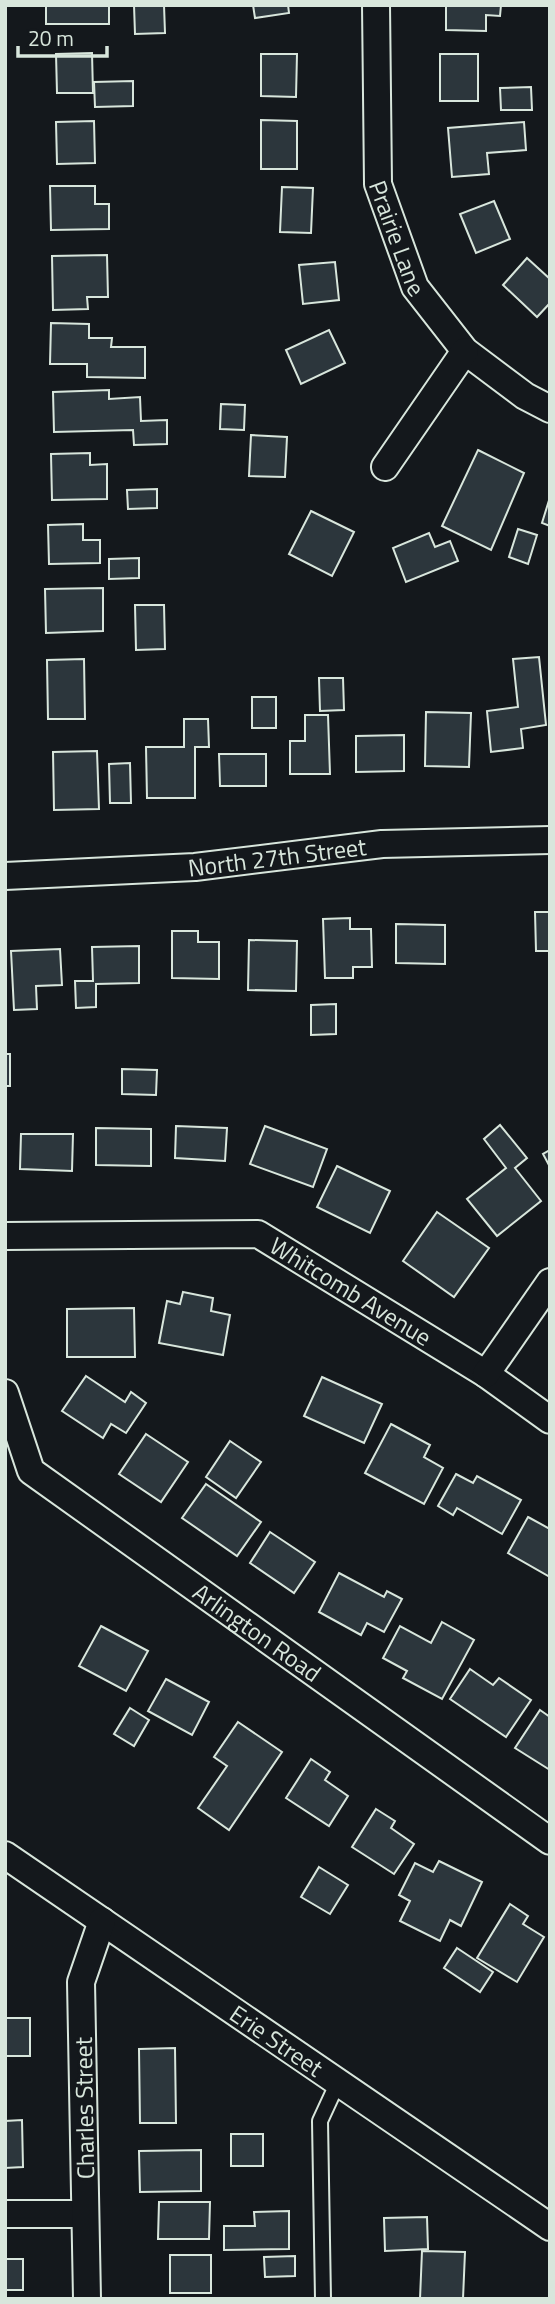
<svg xmlns="http://www.w3.org/2000/svg" width="555" height="2304" viewBox="0 0 555 2304" font-family="'Titillium Web',sans-serif">
<rect width="100%" height="100%" fill="#14181c"/>
<g fill="#2c363c" stroke="#d8e6dc" stroke-width="2">
<rect x="46" y="5" width="63" height="19"/>
<path d="M134 5H164L165 33 135 34Z"/>
<path d="M253 5H288L289 13 255 18Z"/>
<path d="M446 5H501L500 16 486 15V31L446 30Z"/>
<path d="M92 53 93 93H57L56 54Z"/>
<path d="M261 54H297L296 97 261 96Z"/>
<rect x="440" y="54" width="38" height="47"/>
<path d="M133 81V106L95 107 94 82Z"/>
<path d="M531 87 532 110H501L500 88Z"/>
<path d="M261 120 297 121V169H261Z"/>
<path d="M94 121 95 163 57 164 56 122Z"/>
<path d="M524 122 526 150 487 153 489 174 452 177 448 128Z"/>
<path d="M50 186H95V204H109V229L51 230Z"/>
<path d="M282 187 313 188 311 233 280 232Z"/>
<path d="M494 201 510 239 476 253 460 214Z"/>
<path d="M107 255 108 297H87L88 309 53 310 52 256Z"/>
<path d="M527 258 550 279V303L537 317 503 285Z"/>
<path d="M335 262 339 300 303 304 299 265Z"/>
<path d="M51 323 89 324V338H112L111 347H145V378L87 377V364H50Z"/>
<path d="M329 330 345 363 301 384 286 350Z"/>
<path d="M109 390V399L140 397 141 421 167 420V444L134 445 133 430 54 432 53 392Z"/>
<path d="M221 404 245 405 244 430 220 429Z"/>
<path d="M251 435 287 437 285 477 249 476Z"/>
<path d="M478 450 524 473 491 550 442 526Z"/>
<path d="M90 453V465L107 464V499L52 500 51 454Z"/>
<path d="M157 489V508L128 509 127 490Z"/>
<path d="M550 497V526L542 523Z"/>
<path d="M311 511 354 532 332 576 289 554Z"/>
<path d="M83 524V540H100V563L49 564 48 525Z"/>
<path d="M518 529 537 535 528 564 509 557Z"/>
<path d="M429 533 435 547 450 541 458 561 406 582 393 548Z"/>
<path d="M139 558V578L109 579V559Z"/>
<path d="M103 588V631L46 633 45 589Z"/>
<path d="M135 605H164L165 649 136 650Z"/>
<path d="M539 657 546 725 521 729 523 748 491 752 487 711 518 707 513 659Z"/>
<path d="M84 659 85 719H48L47 660Z"/>
<path d="M319 678H343L344 710 320 711Z"/>
<rect x="252" y="697" width="24" height="31"/>
<path d="M426 712 471 713 469 767 425 766Z"/>
<path d="M305 715H328L330 774H290V741H305Z"/>
<path d="M184 719H208L209 747H195V798H147L146 747H184Z"/>
<path d="M404 735V771L356 772V736Z"/>
<path d="M97 751 99 809 54 810 53 752Z"/>
<path d="M219 754H266V786H220Z"/>
<path d="M130 763 131 803H110L109 764Z"/>
<path d="M535 912H550V951H536Z"/>
<path d="M350 918V929H371L372 967H353V978H325L323 919Z"/>
<path d="M396 924 445 925V964L396 963Z"/>
<path d="M172 931H198V942H219V979L172 978Z"/>
<path d="M249 940 297 941 296 991 248 990Z"/>
<path d="M139 946V983L96 984V1007L76 1008 75 981H93L92 947Z"/>
<path d="M60 949 62 985 36 986 37 1009 14 1010 11 951Z"/>
<path d="M336 1004V1034L311 1035V1005Z"/>
<rect x="5" y="1054" width="5" height="32"/>
<path d="M122 1069 157 1070 156 1095 122 1094Z"/>
<path d="M500 1125 527 1158 515 1168 541 1201 497 1236 467 1199 506 1168 484 1139Z"/>
<path d="M176 1126 227 1128 225 1161 175 1158Z"/>
<path d="M265 1126 327 1149 313 1187 250 1164Z"/>
<path d="M96 1128 151 1129V1166L96 1165Z"/>
<path d="M21 1134H73L72 1171 20 1169Z"/>
<path d="M550 1150V1167L543 1154Z"/>
<path d="M337 1166 390 1191 370 1233 317 1207Z"/>
<path d="M437 1212 489 1248 454 1297 403 1261Z"/>
<path d="M183 1292 213 1298 211 1311 230 1315 223 1355 159 1343 167 1301 180 1304Z"/>
<path d="M134 1308 135 1357H67V1309Z"/>
<path d="M86 1376 125 1402 131 1392 146 1403 126 1433 111 1424 103 1438 62 1411Z"/>
<path d="M322 1377 382 1404 364 1443 304 1416Z"/>
<path d="M391 1424 430 1445 424 1457 443 1468 424 1504 365 1473Z"/>
<path d="M146 1434 188 1462 161 1502 119 1474Z"/>
<path d="M230 1441 261 1462 236 1498 206 1477Z"/>
<path d="M456 1474 473 1483 477 1476 521 1500 502 1534 457 1508 453 1515 438 1506Z"/>
<path d="M206 1484 261 1522 237 1556 182 1518Z"/>
<path d="M528 1517 550 1529V1577L508 1553Z"/>
<path d="M270 1532 315 1562 294 1593 250 1563Z"/>
<path d="M339 1573 384 1597 387 1591 402 1599 384 1632 367 1623 361 1635 319 1612Z"/>
<path d="M442 1622 474 1640 442 1699 403 1678 407 1671 383 1658 400 1626 431 1643Z"/>
<path d="M101 1626 148 1651 126 1691 79 1666Z"/>
<path d="M470 1669 493 1685 499 1678 531 1700 506 1737 450 1699Z"/>
<path d="M166 1679 209 1702 192 1735 148 1711Z"/>
<path d="M130 1708 149 1720 134 1746 114 1734Z"/>
<path d="M540 1710 550 1717V1770L515 1748Z"/>
<path d="M238 1722 282 1752 229 1830 198 1808 227 1766 214 1757Z"/>
<path d="M311 1759 330 1772 325 1780 348 1796 329 1826 286 1798Z"/>
<path d="M376 1809 395 1821 391 1828 414 1844 394 1874 352 1847Z"/>
<path d="M439 1861 482 1882 461 1926 450 1920 440 1941 400 1921 410 1901 399 1895 415 1863 433 1872Z"/>
<path d="M319 1867 348 1885 330 1914 301 1897Z"/>
<path d="M510 1904 528 1916 523 1924 544 1937 517 1982 477 1958Z"/>
<path d="M457 1948 493 1972 480 1992 444 1968Z"/>
<rect x="5" y="2018" width="25" height="38"/>
<path d="M175 2048 176 2123H140L139 2049Z"/>
<path d="M22 2120 23 2167 5 2168V2121Z"/>
<rect x="231" y="2134" width="32" height="32"/>
<path d="M201 2150V2191L140 2192 139 2151Z"/>
<path d="M159 2202H210L209 2239H158Z"/>
<path d="M289 2211V2249L224 2250V2226H255L254 2212Z"/>
<path d="M427 2217 428 2249 385 2251 384 2218Z"/>
<path d="M422 2251 465 2252 463 2299H420Z"/>
<rect x="170" y="2255" width="41" height="38"/>
<path d="M295 2256V2276L265 2277 264 2257Z"/>
<rect x="5" y="2259" width="18" height="31"/>
</g>
<g fill="none" stroke-linecap="round" stroke-linejoin="round">
<defs>
<path id="service" d="M323 2299 320 2121 338 2082"/>
<g id="minor">
<path id="s1" d="M376 5 378 184 415 287 465 351 525 396 550 409"/>
<path d="M385 467 465 351"/>
<path id="s2" d="M5 876 195 867 382 844 550 840"/>
<path id="s3" d="M5 1236 258 1234 486 1374 550 1420"/>
<path d="M486 1374 550 1282"/>
<path id="s4" d="M5 1393 31 1471 550 1841"/>
<path id="s5" d="M5 1855 550 2227"/>
<path d="M5 2214H85"/>
<path d="M87 2299 81 1982 102 1921"/>
</g>
</defs>
<use href="#service" stroke="#d8e6dc" stroke-width="18"/>
<use href="#minor" stroke="#d8e6dc" stroke-width="30"/>
<use href="#service" stroke="#14181c" stroke-width="14"/>
<use href="#minor" stroke="#14181c" stroke-width="26"/>
</g>
<g text-anchor="middle" dominant-baseline="central" stroke-width="5" stroke-linejoin="round" paint-order="stroke">
<g font-size="24" fill="#d8e6dc" stroke="#14181c">
<text stroke="none"><textPath href="#s1" startOffset="236">Prairie Lane</textPath></text>
<text stroke="none"><textPath href="#s2" startOffset="273">North 27th Street</textPath></text>
<text stroke="none"><textPath href="#s3" startOffset="362">Whitcomb Avenue</textPath></text>
<text stroke="none"><textPath href="#s4" startOffset="360">Arlington Road</textPath></text>
<text stroke="none"><textPath href="#s5" startOffset="329">Erie Street</textPath></text>
<text transform="translate(84 2108) rotate(-91)">Charles Street</text>
</g>
</g>
<rect width="555" height="2304" fill="none" stroke="#d8e6dc" stroke-width="14"/>
<path d="M18 46v10h89v-10" fill="none" stroke="#d8e6dc" stroke-width="3.5"/>
<text x="28" y="46" font-size="21" fill="#d8e6dc" stroke="#14181c" stroke-width="5" paint-order="stroke">20 m</text>
</svg>
